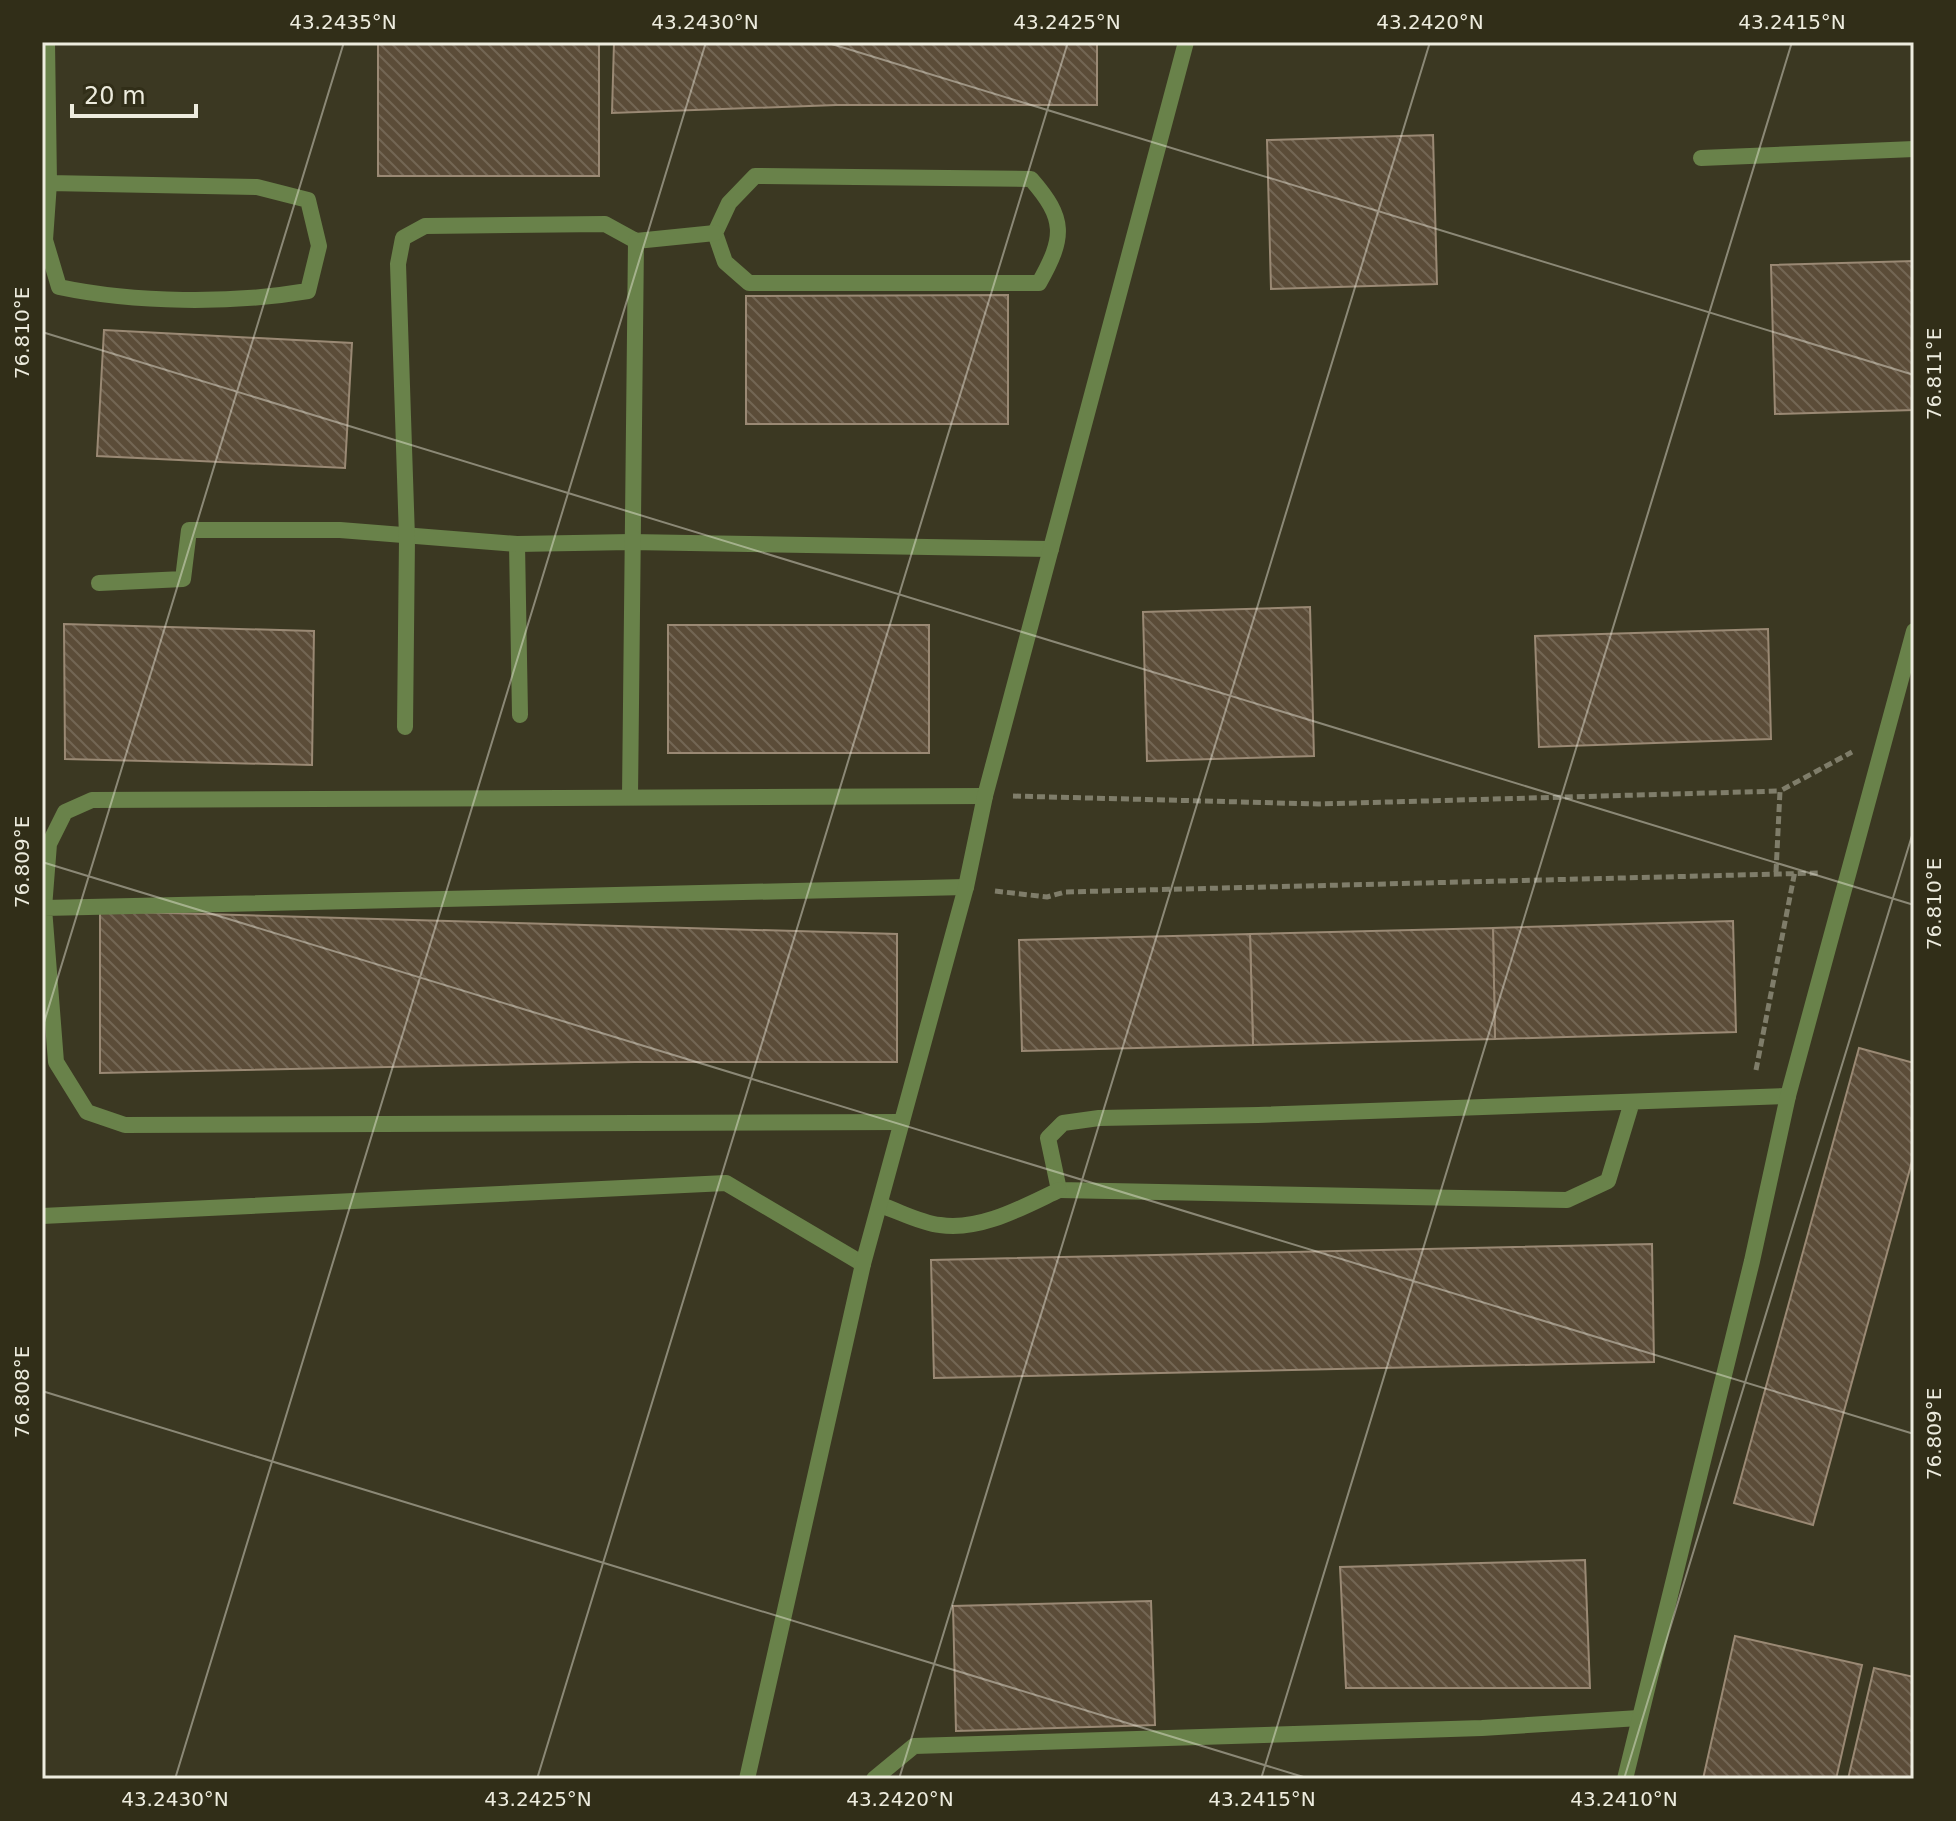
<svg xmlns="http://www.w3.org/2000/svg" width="1956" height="1821" viewBox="0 0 1956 1821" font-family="'DejaVu Sans',sans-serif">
<defs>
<pattern id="building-back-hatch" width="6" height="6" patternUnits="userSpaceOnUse" patternTransform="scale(2)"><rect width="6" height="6" fill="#5b4c38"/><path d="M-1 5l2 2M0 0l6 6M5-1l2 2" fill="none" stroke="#736654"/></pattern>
</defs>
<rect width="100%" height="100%" fill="#3b3822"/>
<g fill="url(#building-back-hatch)" stroke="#9a8974" stroke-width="2">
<rect x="378" y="42" width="221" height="134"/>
<path d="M614 42H1097V105H836L612 113Z"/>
<path d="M1433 135 1437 284 1271 289 1267 140Z"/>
<path d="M1914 261V410L1775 414 1771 265Z"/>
<path d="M1008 295V424H746V296Z"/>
<path d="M104 330 352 343 345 468 97 456Z"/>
<path d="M1310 607 1314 756 1147 761 1143 612Z"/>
<path d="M64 624 314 631 312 765 65 759Z"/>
<rect x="668" y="625" width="261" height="128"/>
<path d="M1768 629 1771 739 1539 747 1535 636Z"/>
<path d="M100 911 897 934V1062H635L100 1073Z"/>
<path d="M1733 921 1736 1032 1495 1039 1493 928Z"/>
<path d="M1493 928 1495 1039 1253 1045 1250 934Z"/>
<path d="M1250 934 1253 1045 1022 1051 1019 940Z"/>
<path d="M1859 1048 1914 1063V1154L1813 1525 1734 1503Z"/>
<path d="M1652 1244 1654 1362 934 1378 931 1260Z"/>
<path d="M1585 1560 1590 1688H1346L1340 1567Z"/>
<path d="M1151 1601 1155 1725 956 1731 953 1606Z"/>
<path d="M1735 1636 1862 1665 1836 1779H1703Z"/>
<path d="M1874 1668 1914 1677V1779H1848Z"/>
</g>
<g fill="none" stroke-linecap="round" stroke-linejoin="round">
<g stroke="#7f7d6a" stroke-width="5" stroke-dasharray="8 4" stroke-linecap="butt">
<path d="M1013 796 1318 804 1780 791"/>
<path d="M1776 872 1780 791 1852 752"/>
<path d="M995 891 1047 897 1065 892 1820 873"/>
<path d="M1756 1070 1795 871"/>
</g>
<g stroke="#69824a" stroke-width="16">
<path d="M47 42 49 183 45 240 59 287C135 303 231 304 308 291L319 246 308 200 257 187 49 183"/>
<path d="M1701 158 1914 149"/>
<path d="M755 176 1031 179C1066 219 1065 237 1039 283H749L725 262 715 233 729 203Z"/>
<path d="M517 544 520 715"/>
<path d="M99 583 183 579 189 530H340L517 544 631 542 1051 549"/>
<path d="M405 727 407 538 398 264 403 238 425 226 605 224 636 241 715 233"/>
<path d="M630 797 636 241"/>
<path d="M44 908 49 844 65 812 92 800 985 796"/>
<path d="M1632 1102 1608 1181 1567 1200 1059 1190 1048 1138 1063 1123 1099 1118 1258 1115 1788 1096"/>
<path d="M902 1122 125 1125 87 1112 56 1062 44 908 966 887"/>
<path d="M880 1205C899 1211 920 1223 940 1225 981 1231 1023 1207 1059 1190"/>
<path d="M42 1216 726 1183 863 1264"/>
<path d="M747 1779 863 1264 966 887 985 796 1186 42"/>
<path d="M874 1779 914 1746 1482 1728 1639 1718"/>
<path d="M1625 1779 1752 1261 1788 1096 1914 631"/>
</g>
</g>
<path fill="none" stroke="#edecde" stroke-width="2" stroke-opacity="0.45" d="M825 42 1914 375M42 332 1914 905M42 862 1914 1434M42 1029 344 42M42 1391 1310 1779M175 1779 706 42M537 1779 1068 42M899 1779 1430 42M1261 1779 1792 42M1624 1779 1914 829"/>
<rect width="1956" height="1821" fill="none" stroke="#312e18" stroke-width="88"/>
<path d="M72 104v12h124v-12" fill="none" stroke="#edecde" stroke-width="4"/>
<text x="84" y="104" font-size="24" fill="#edecde" stroke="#312e18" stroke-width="6" paint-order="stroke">20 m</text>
<rect x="44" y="44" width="1868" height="1733" fill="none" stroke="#edecde" stroke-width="3"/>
<g font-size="20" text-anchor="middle" fill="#edecde">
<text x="343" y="29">43.2435°N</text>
<text x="705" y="29">43.2430°N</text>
<text x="1067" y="29">43.2425°N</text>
<text x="1430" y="29">43.2420°N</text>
<text x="1792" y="29">43.2415°N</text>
<text transform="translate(22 333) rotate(-90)" y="7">76.810°E</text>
<text transform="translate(1934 374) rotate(-90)" y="7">76.811°E</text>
<text transform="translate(22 862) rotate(-90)" y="7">76.809°E</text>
<text transform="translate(1934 904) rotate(-90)" y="7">76.810°E</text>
<text transform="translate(22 1392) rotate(-90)" y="7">76.808°E</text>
<text transform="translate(1934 1434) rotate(-90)" y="7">76.809°E</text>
<text x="175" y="1806">43.2430°N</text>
<text x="538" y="1806">43.2425°N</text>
<text x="900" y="1806">43.2420°N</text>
<text x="1262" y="1806">43.2415°N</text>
<text x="1624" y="1806">43.2410°N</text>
</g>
</svg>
